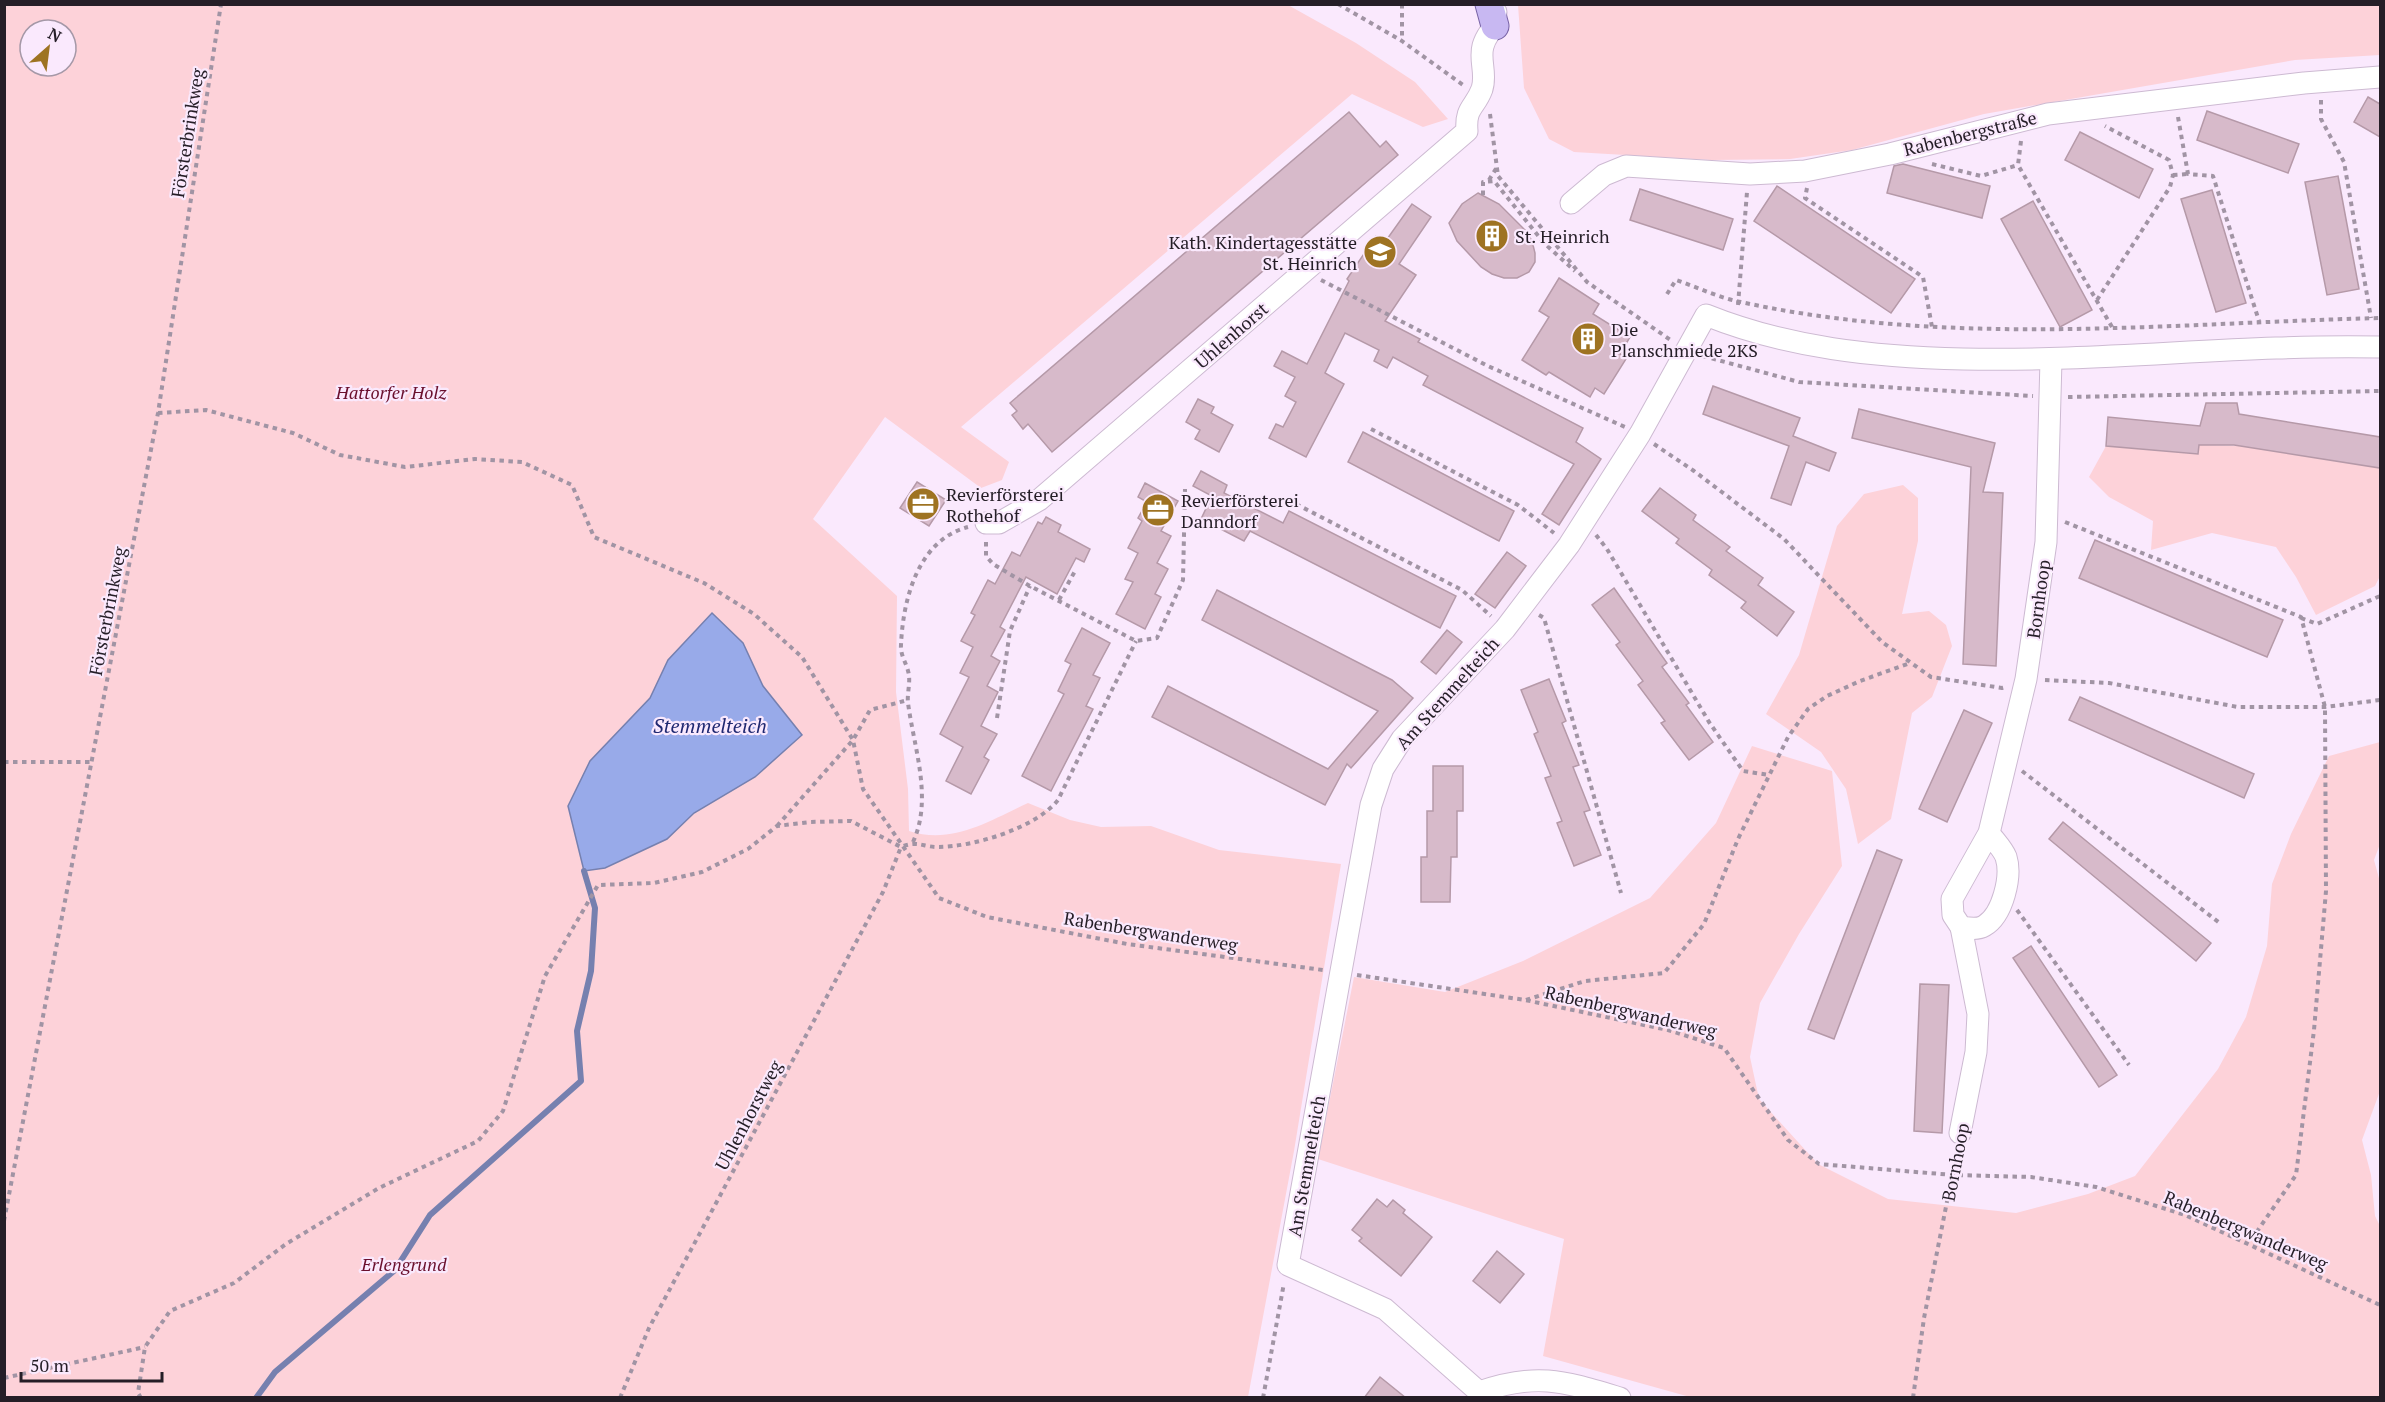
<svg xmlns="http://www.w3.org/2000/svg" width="2385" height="1402" viewBox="0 0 2385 1402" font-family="'PT Serif',serif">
<rect width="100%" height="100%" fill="#fae9fd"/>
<g fill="#fdd2d9" fill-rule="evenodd">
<path d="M5 5H1288L1356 43 1415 82 1448 119 1423 127 1352 94 961 427 1009 462 1002 480 981 488 885 417 813 519 897 596 896 692 908 789 909 831C952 845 989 821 1028 803L1070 820 1101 827 1151 826 1219 850 1341 864 1294 1151 1248 1397 5 1398ZM30 30H66V66H30ZM743 643 763 686 802 735 755 777 694 813 667 839 605 868 590 761 650 698 668 660Z"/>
<path d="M1518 5H2380V55L2295 60 1984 114 1852 150 1790 159 1711 160 1574 152 1549 139 1524 88Z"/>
<path d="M2199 445 2241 446 2380 468V576L2375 586 2316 615 2296 577 2276 547 2212 533 2151 550 2153 521 2109 497 2089 477 2106 446 2197 454Z"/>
<path d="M1903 485 1918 498V541L1902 614 1929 611 1946 625 1952 646 1932 697 1912 713 1891 819 1858 844 1846 789 1821 752 1766 714 1799 655 1837 526 1864 494Z"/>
<path d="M2380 742V844L2374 860 2380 882V1091L2362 1140 2371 1175 2375 1216 2380 1226V1397H1690L1543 1356 1564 1239 1318 1159 1354 977 1445 992 1523 961 1650 898 1716 823 1752 746 1832 771 1842 866 1799 934 1760 1003 1750 1057 1759 1099 1818 1164 1888 1199 2016 1213 2088 1194 2135 1176 2218 1069 2246 1017 2267 946 2272 884 2291 834 2329 756Z"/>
</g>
<path fill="#98aae9" stroke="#7680af" stroke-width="1.5" d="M712 613 743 643 763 686 802 735 755 777 694 813 667 839 605 868 584 871 568 806 590 761 650 698 668 660Z"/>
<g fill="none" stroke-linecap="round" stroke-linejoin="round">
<path stroke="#7680af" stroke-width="6" d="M256 1398 275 1372 395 1270 430 1215 581 1081 577 1031 591 971 595 908 584 871"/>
</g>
<g fill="#d7baca" stroke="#b599a8" stroke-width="1.5">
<path d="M2368 97 2380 104V137L2354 122Z"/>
<path d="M2207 111 2299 144 2288 173 2197 140Z"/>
<path d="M1349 112 1380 147 1386 141 1398 155 1052 452 1028 424 1023 429 1012 415 1017 411 1010 403Z"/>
<path d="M2080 132 2153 169 2139 198 2065 160Z"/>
<path d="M1903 164 1990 186 1982 218 1887 193 1894 166Z"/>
<path d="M2338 176 2359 289 2327 295 2305 182Z"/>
<path d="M1777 186 1915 279 1891 313 1754 221Z"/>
<path d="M1640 189 1733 219 1723 250 1630 220Z"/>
<path d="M2212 190 2246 303 2216 312 2181 199Z"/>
<path d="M1478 193 1499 204 1526 231 1532 241 1535 253V262L1529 272 1517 278H1504L1492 274 1481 267 1457 241 1449 223 1462 204Z"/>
<path d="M2033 201 2092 310 2060 327 2001 219Z"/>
<path d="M1412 204 1431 217 1399 264 1416 275 1385 321 1420 339 1418 342 1583 428 1576 442 1601 459 1559 525 1542 514 1574 464 1423 385 1428 376 1393 357 1387 368 1374 361 1379 350 1345 333 1325 373 1344 384 1306 457 1269 438 1276 424 1283 427 1296 402 1285 396 1295 377 1274 366 1282 351 1307 364 1349 281 1347 279 1376 236 1385 242Z"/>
<path d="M1559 278 1599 304 1593 314 1630 337 1620 354 1626 359 1604 394 1595 388 1590 397 1549 372 1546 375 1522 360 1549 317 1539 311Z"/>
<path d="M1713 386 1800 418 1793 436 1836 453 1829 471 1806 462 1791 505 1771 498 1789 446 1703 414Z"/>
<path d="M1198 399 1214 407 1211 413 1233 425 1219 452 1195 439 1200 430 1186 422Z"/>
<path d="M2206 403H2237L2239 414 2380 437V468L2234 445H2199L2198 454 2106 446 2108 417 2200 426Z"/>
<path d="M1859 409 1995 443 1983 492 2003 493 1996 666 1963 664 1971 467 1852 438Z"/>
<path d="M1363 432 1514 511 1499 541 1348 462Z"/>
<path d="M1201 471 1227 485 1224 493 1283 523 1289 511 1456 596 1440 628 1250 531 1244 541 1201 519 1212 496 1193 486Z"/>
<path d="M917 482 946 500 929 526 900 508Z"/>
<path d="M1145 483 1178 501 1161 531 1171 536 1157 563 1168 569 1155 594 1161 597 1145 629 1116 614 1133 582 1125 579 1138 553 1128 548 1142 521 1138 518 1147 502 1138 497Z"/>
<path d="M1660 488 1696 515 1693 520 1730 547 1726 551 1763 578 1758 585 1794 612 1777 636 1741 608 1746 602 1709 575 1712 570 1676 543 1679 539 1642 511Z"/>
<path d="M1046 517 1061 525 1058 532 1090 549 1084 562 1076 558 1057 594 1026 577 1000 627 1005 630 991 656 1000 661 987 686 998 692 981 726 997 734 984 757 989 760 971 794 946 781 963 747 940 734 969 677 960 673 973 647 961 641 975 615 971 613 988 580 995 584 1012 552 1020 556 1038 522 1042 524Z"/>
<path d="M2095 540 2283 620 2267 657 2079 578Z"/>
<path d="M1507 552 1526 566 1495 608 1475 594Z"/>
<path d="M1614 588 1667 663 1662 667 1689 703 1686 705 1713 742 1689 760 1661 723 1665 721 1638 685 1643 681 1616 645 1620 642 1592 605Z"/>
<path d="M1217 590 1392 680 1413 698 1351 768 1347 764 1325 805 1152 717 1168 686 1328 769 1378 711 1202 620Z"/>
<path d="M1082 628 1110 643 1093 675 1100 678 1086 706 1093 709 1051 791 1022 776 1064 694 1058 691 1071 664 1065 661Z"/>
<path d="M1447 630 1462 642 1436 674 1421 662Z"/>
<path d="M1549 679 1566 721 1562 723 1579 765 1573 767 1590 810 1584 812 1601 855 1574 866 1557 823 1562 821 1545 778 1551 776 1534 734 1538 732 1521 690Z"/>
<path d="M2080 697 2254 774 2244 798 2069 720Z"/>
<path d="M1964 710 1992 723 1947 822 1919 809Z"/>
<path d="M1433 766H1463V811H1457V857H1451L1450 902H1421V857H1427V811H1433Z"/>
<path d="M2063 822 2211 943 2196 961 2049 839Z"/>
<path d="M1877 850 1902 860 1834 1039 1808 1029Z"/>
<path d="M2031 946 2117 1075 2099 1087 2013 958Z"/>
<path d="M1920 984 1949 985 1942 1133 1914 1131Z"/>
<path d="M1377 1199 1387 1207 1393 1200 1405 1210 1403 1213 1432 1237 1401 1276 1359 1241 1362 1238 1352 1230Z"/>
<path d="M1497 1251 1524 1274 1500 1303 1473 1281Z"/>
<path d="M1380 1377 1406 1398H1364Z"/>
</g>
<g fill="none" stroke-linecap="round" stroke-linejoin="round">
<defs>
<g id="minor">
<path d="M1571 203 1604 175 1626 166 1750 174 1805 171 1890 154 2048 114 2304 83 2380 77"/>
<path d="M986 523H999L1039 500 1467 131C1465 107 1475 108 1482 89 1487 74 1479 60 1483 46 1487 31 1495 32 1496 12"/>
<path d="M1989 833 1952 899 1953 915 1961 927C1968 928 1977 930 1984 926 2003 915 2012 876 2006 857 2003 849 1994 840 1989 833L2026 679 2046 542 2051 360"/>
<path d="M1960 1133 1976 1052 1978 1014 1961 927"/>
<path d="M1479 1392C1537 1372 1563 1381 1620 1398"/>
<path d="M1481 1398 1479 1392 1385 1309 1288 1265 1371 805 1383 769 1402 739 1505 629 1569 545 1640 434 1706 315C1788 348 1875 357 1963 359 2103 362 2241 344 2380 347"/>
</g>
<path id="major" d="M1489 4 1495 26"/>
</defs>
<use href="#minor" stroke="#cdbad2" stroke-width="23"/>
<use href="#major" stroke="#7863a5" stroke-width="29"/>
<g stroke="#a194a4" stroke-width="4" stroke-dasharray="4.5 4.5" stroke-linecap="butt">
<path d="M1338 4 1402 41 1463 85"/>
<path d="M1402 4V41"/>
<path d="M2321 100V119L2344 162 2371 318"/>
<path d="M1490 114 1498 176 1587 282 1672 341"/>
<path d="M2178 117 2188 174 2213 176 2259 321"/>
<path d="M2021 141 2018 165 2112 327"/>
<path d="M1932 164 1981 176 2018 165"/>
<path d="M2173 175 2188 174"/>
<path d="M1489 180 1497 167"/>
<path d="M1807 188 1805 198 1923 277 1932 327"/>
<path d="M1483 195V182L1494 181 1544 243 1575 271"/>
<path d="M1321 280 1488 366 1625 427"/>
<path d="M1667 294 1676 280C1697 287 1719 298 1741 302 1951 348 2168 323 2380 318"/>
<path d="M2097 300 2170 187 2173 175 2169 160 2105 126"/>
<path d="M1738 305 1747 192"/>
<path d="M1703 356 1799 382 2033 396"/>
<path d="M2068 397 2380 391"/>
<path d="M158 413 206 410 293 433 340 455 405 467 475 459 522 462 572 485 594 537 704 583 754 614 802 657 853 740 863 789 939 898 987 917 1127 944 1323 970"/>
<path d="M1371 429 1518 505 1554 533"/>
<path d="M1654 444 1694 471 1784 539 1882 642 1931 677 2002 688 2006 687"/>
<path d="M1296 504 1462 590 1491 616"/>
<path d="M2065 522 2301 617 2325 707 2326 891 2314 1030 2296 1175 2249 1243"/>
<path d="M1596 535 1607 549 1709 722 1743 771 1769 775"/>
<path d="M986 542V556L993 564 1030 586 1136 641 1157 638 1183 580 1185 489"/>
<path d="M1059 600 1075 571"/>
<path d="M1539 615 1544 618 1621 893"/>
<path d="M2301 618 2317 624 2380 596"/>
<path d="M2045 680 2109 683 2238 707H2325L2380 700"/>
<path d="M997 718 1010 631 1030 586"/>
<path d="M4 762H92"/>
<path d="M2022 771 2221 924"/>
<path d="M777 826 853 740 870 710 908 700"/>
<path d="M913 842C933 799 914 748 908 703 907 694 910 685 909 676 908 665 900 656 901 645 903 599 918 540 968 527"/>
<path d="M2017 910 2129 1065"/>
<path d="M1357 975 1525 1000 1668 1030 1724 1048 1788 1140 1819 1164 1953 1175 2031 1177 2096 1187 2185 1215 2380 1305"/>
<path d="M1526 1000 1585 981 1664 973 1704 924 1738 839 1788 737 1808 709 1827 696 1860 681 1910 663"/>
<path d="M4 1221 158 413 221 4"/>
<path d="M4 1378 145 1347"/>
<path d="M141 1398 138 1393 145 1347 170 1311 234 1283 286 1244 379 1188 478 1141 503 1111 545 976 598 885 654 883 702 872 748 849 777 826 810 822 851 821 901 847C918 840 922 847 938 847 973 847 1036 828 1058 800L1136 641"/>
<path d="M620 1398 649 1328 883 892 901 847"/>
<path d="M1263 1398 1284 1283"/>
<path d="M1913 1398 1924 1318 1957 1151"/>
</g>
<use href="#minor" stroke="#fff" stroke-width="21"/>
<use href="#major" stroke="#c8b8f2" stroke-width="27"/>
</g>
<defs>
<symbol id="building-disc" viewBox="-11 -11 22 22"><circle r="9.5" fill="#9e7322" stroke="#fae9fd"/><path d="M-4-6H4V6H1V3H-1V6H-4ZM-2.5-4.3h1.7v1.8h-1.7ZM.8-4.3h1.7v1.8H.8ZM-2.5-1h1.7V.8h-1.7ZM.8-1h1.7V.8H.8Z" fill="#fff"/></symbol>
<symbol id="school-disc" viewBox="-11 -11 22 22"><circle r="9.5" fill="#9e7322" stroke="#fae9fd"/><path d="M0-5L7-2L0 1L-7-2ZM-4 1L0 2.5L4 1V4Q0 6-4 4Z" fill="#fff"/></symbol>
<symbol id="office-disc" viewBox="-11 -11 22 22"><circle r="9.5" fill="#9e7322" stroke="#fae9fd"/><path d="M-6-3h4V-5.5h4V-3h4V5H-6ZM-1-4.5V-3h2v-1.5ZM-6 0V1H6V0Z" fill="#fff"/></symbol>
</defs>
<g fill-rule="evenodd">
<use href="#building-disc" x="1473" y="217" width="38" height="38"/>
<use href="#school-disc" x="1361" y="233" width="38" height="38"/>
<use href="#building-disc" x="1569" y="320" width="38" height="38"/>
<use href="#office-disc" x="904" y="485" width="38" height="38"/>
<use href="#office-disc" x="1139" y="491" width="38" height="38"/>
</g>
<g text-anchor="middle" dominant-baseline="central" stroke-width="4.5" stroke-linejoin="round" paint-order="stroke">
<g font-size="18" fill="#251e27" stroke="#fae9fd">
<text transform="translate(187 133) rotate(-81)">Försterbrinkweg</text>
<text transform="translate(1970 133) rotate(-14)">Rabenbergstraße</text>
<text transform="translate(1231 335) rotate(-41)">Uhlenhorst</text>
<text transform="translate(2038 599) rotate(-82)">Bornhoop</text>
<text transform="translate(107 611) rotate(-79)">Försterbrinkweg</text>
<text transform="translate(1447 693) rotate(-48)">Am Stemmelteich</text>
<text transform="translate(1151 931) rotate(9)">Rabenbergwanderweg</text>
<text transform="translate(1631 1011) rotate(13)">Rabenbergwanderweg</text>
<text transform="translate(748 1115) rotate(-62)">Uhlenhorstweg</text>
<text transform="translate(1955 1162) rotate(-79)">Bornhoop</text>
<text transform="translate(1306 1166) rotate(-80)">Am Stemmelteich</text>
<text transform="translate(2246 1230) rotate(23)">Rabenbergwanderweg</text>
</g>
<g font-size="18" fill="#251e27" stroke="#fae9fd" text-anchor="start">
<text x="1515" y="236">St. Heinrich</text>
<text x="1357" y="242" text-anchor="end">Kath. Kindertagesstätte<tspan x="1357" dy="21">St. Heinrich</tspan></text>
<text x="1611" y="329">Die<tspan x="1611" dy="21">Planschmiede 2KS</tspan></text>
<text x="946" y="494">Revierförsterei<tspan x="946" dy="21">Rothehof</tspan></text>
<text x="1181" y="500">Revierförsterei<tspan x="1181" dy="21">Danndorf</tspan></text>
</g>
<g font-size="18" font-style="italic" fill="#6a0f2d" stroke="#fae9fd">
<text x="391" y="392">Hattorfer Holz</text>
<text x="404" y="1264">Erlengrund</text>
</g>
<g font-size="20" font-style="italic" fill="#1f2871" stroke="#fae9fd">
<text x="710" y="725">Stemmelteich</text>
</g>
</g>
<rect width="2385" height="1402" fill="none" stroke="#251e27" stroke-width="12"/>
<g transform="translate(48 48) rotate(28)"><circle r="28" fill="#fae9fd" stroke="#a598a7" stroke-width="1.5"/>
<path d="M0-4.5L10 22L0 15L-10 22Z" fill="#9e7322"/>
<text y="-9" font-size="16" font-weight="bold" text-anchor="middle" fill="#251e27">N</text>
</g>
<path d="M21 1372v9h141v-9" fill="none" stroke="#251e27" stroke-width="3"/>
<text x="30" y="1372" font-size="18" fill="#251e27" stroke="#fae9fd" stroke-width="4.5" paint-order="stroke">50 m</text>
</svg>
